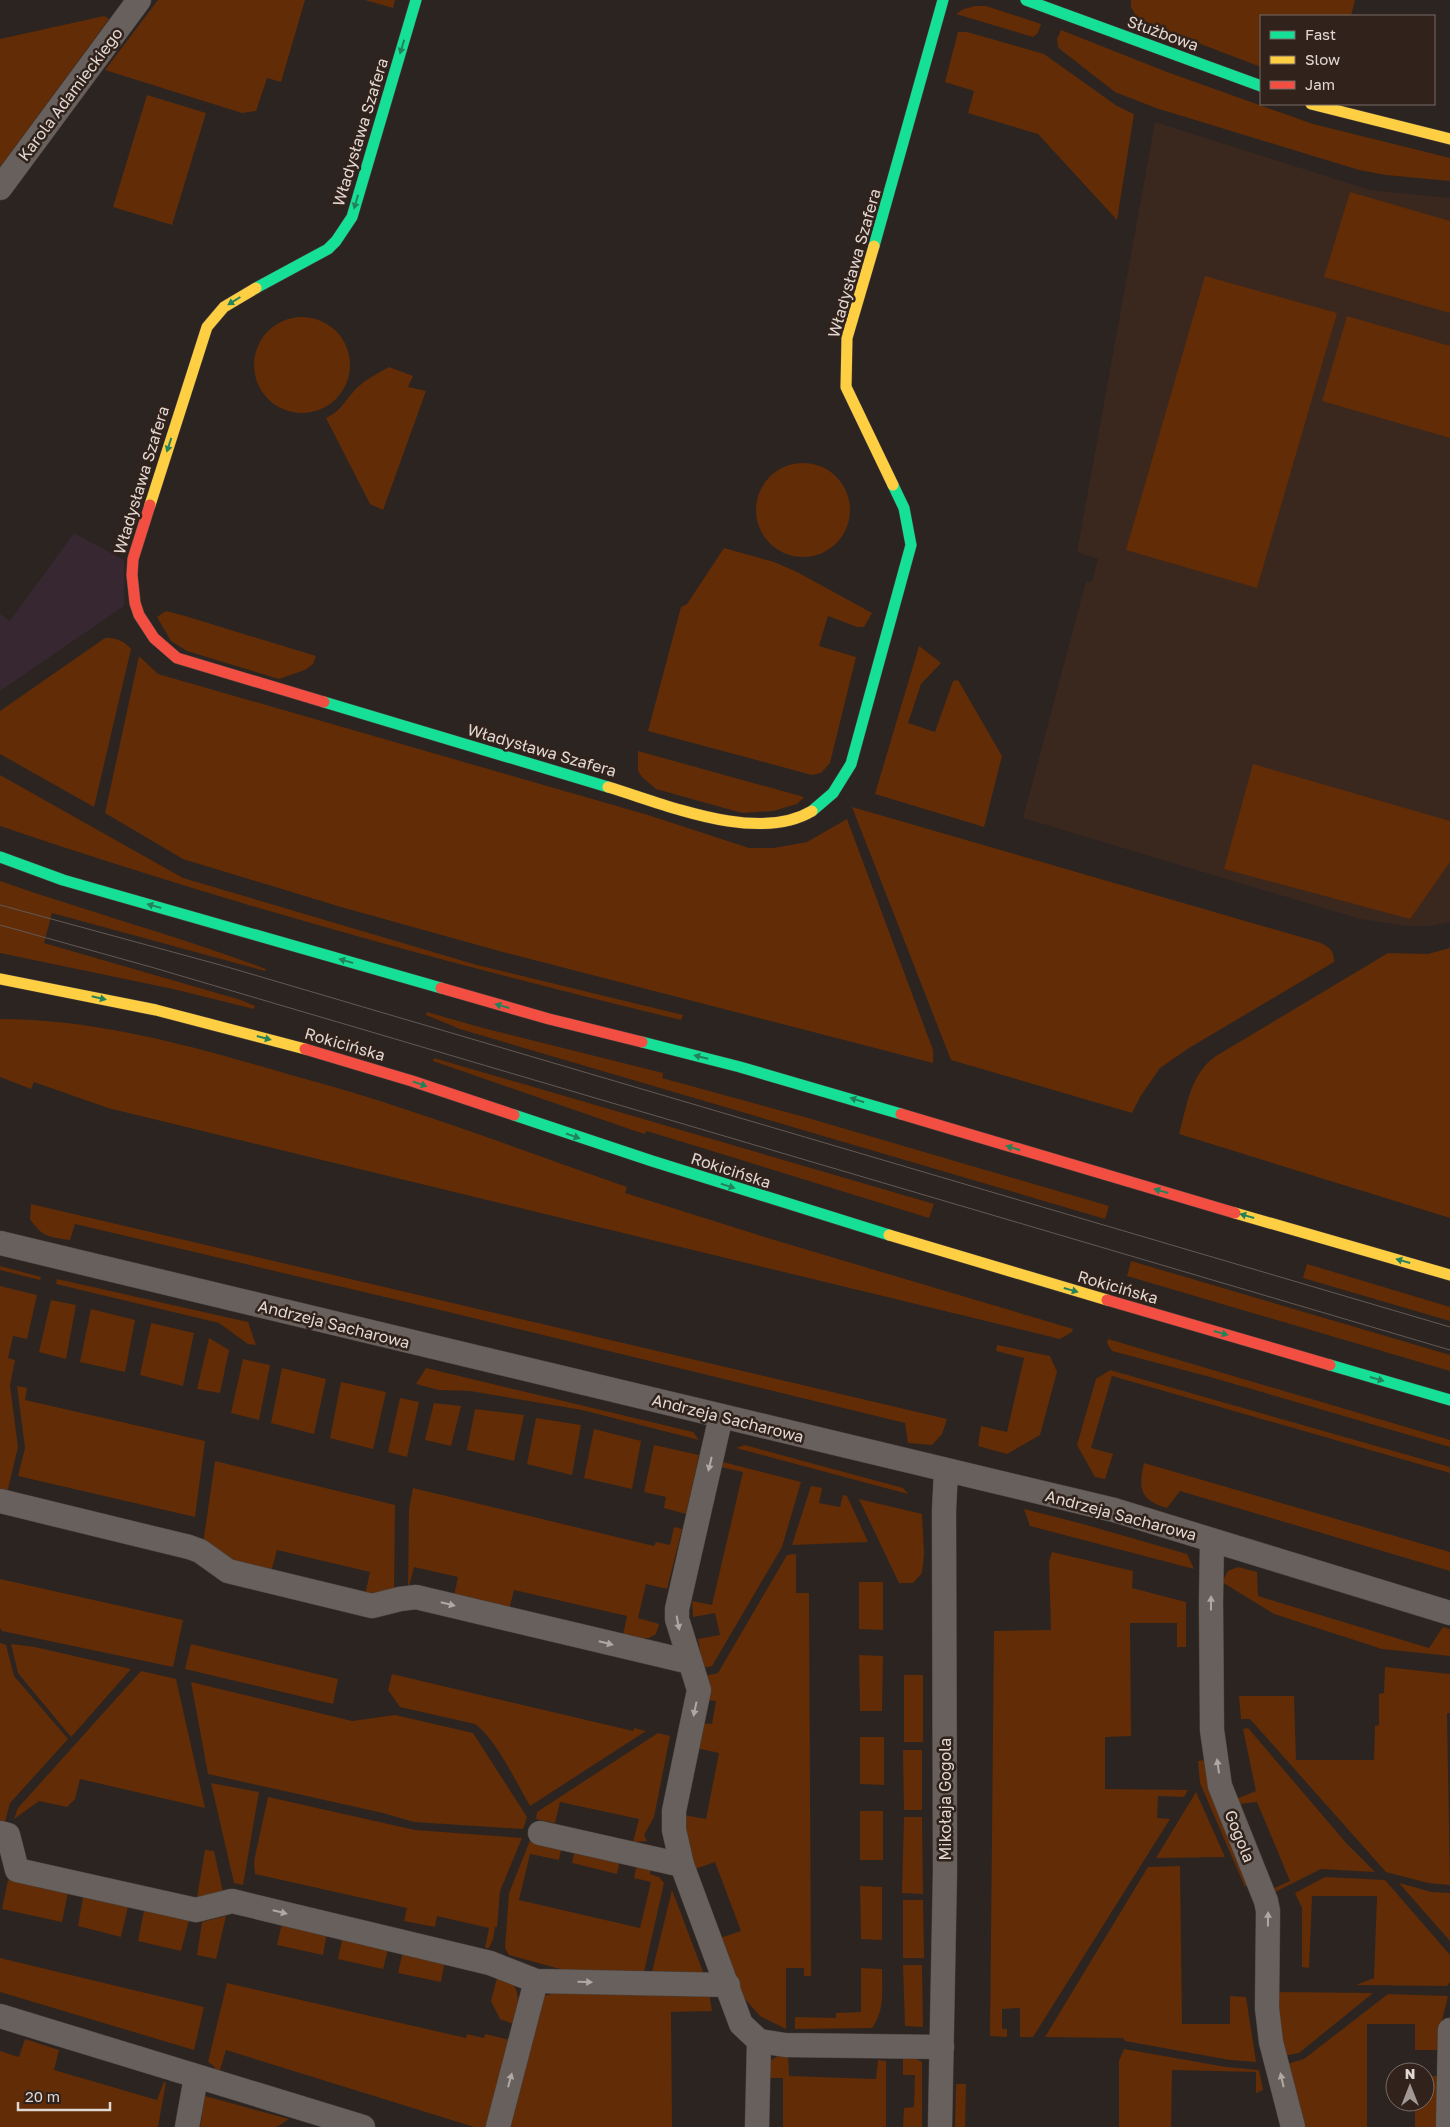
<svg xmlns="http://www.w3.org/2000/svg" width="1450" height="2127" viewBox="0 0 1450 2127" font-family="'Golos Text',sans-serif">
<rect width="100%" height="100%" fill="#2c2421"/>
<path fill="#372730" d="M74 533 124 560V606L0 691V614L10 621Z"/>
<path fill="#3a271e" d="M1155 122 1370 190 1450 198V922L1430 926H1407L1360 919 1023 818 1086 581 1092 582 1098 559 1077 552Z"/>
<g fill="#612c06">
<path d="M158 0H305L281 82 267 78 256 111 242 113 105 70Z"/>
<path d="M365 0H395L393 8Z"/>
<path d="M1131 0H1355L1351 16H1261V67L1138 20 1131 7Z"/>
<path d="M975 6H986L1041 24 1038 33 1033 37 956 14 964 9Z"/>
<path d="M104 16 109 19 0 167V39Z"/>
<path d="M1061 30 1167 72 1313 124 1450 158V181L1386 175 1359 170 1156 108 1115 92 1061 50 1058 47 1057 39Z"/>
<path d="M958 32H967L1044 54 1117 106 1134 114 1117 220 1038 134 968 113 974 91 945 82Z"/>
<path d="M147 95 206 113 172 225 113 207Z"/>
<path d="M1350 192 1450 221V313L1324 277Z"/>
<path d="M1205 276 1337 313 1257 588 1126 550Z"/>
<path d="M1347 316 1450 346V438L1322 401Z"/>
<circle cx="302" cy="365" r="48"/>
<path d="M389 367 413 376 408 387 426 391 383 510 370 504 326 418C342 411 346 398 358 387 366 379 379 373 389 367Z"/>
<circle cx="803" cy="510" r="47"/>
<path d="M724 548 774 562 797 572 872 613 864 627H857L828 616 819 646 856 657 830 763 821 773 812 775 648 731 681 607 687 604Z"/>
<path d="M166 611 185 616 316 656 313 664 305 670 279 679 187 651 171 641 157 617Z"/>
<path d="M105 638C116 638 123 640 131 649L94 807 0 754V711Z"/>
<path d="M919 646 941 663 921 684 908 723 935 732 953 681 958 680 1002 756 984 827 875 794Z"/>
<path d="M139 656 158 674 648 815 749 848H774L807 842 847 819 933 1050V1063L499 951 341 907 183 859 105 813Z"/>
<path d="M638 751 804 797 797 804 773 811 742 813 656 789 642 777 638 771Z"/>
<path d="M1253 764 1450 821V862L1410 919 1224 869Z"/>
<path d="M0 775 183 878 477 965 683 1015 681 1020C452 965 223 902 0 826Z"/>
<path d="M852 807 1318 942C1329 946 1334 950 1334 962L1189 1048 1160 1068 1140 1097 1132 1113 951 1060Z"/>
<path d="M0 881C88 912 179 936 266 969L265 971 52 913 44 943 241 1000 255 1006 254 1009 173 989 0 953Z"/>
<path d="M1450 948V1218L1179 1134C1187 1106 1190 1074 1216 1056L1388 953 1428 954Z"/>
<path d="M427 1012 483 1028 663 1073 662 1078 808 1118 1109 1206 1105 1219 460 1029 426 1015Z"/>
<path d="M0 1019C90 1019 181 1043 267 1068 311 1081 355 1092 398 1107 475 1132 550 1160 627 1187L625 1193 771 1239 1073 1329 1072 1332 1060 1339 108 1108 34 1082 31 1089 0 1077Z"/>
<path d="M434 1058 934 1204 929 1218 647 1131 644 1134 433 1061Z"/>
<path d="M31 1204 947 1419 942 1434 932 1445 908 1443 905 1423 436 1309 75 1224 70 1240C49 1237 42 1237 30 1219Z"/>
<path d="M1131 1261 1450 1355V1371L1127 1276Z"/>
<path d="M1307 1264 1450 1307V1321L1303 1278Z"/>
<path d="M0 1266 41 1277 40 1280 0 1270Z"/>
<path d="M57 1279 248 1322 256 1345 248 1344 219 1323 56 1284Z"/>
<path d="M0 1286 37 1295 27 1339 13 1336 8 1358 15 1360 10 1386 18 1447 7 1493 0 1492Z"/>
<path d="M51 1300 76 1305 66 1359 39 1352Z"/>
<path d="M91 1309 135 1320 125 1372 80 1362Z"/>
<path d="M151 1323 194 1333 183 1386 140 1375Z"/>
<path d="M209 1338 229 1350 220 1393 197 1389Z"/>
<path d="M1108 1339 1450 1440V1447L1210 1377 1112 1351 1107 1343Z"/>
<path d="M997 1345 1050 1356 1057 1372 1040 1435 1007 1454 978 1446 981 1426 1007 1432 1024 1358 996 1351Z"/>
<path d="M243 1359 270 1365 259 1420 231 1413Z"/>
<path d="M282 1368 326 1379 314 1434 271 1423Z"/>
<path d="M426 1368 693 1432 699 1440 582 1410 470 1391 439 1390 416 1384Z"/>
<path d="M1110 1370 1450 1467V1473L1112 1376 1091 1448 1113 1454 1105 1479 1095 1477 1077 1445 1096 1379Z"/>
<path d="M341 1382 386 1392 373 1449 330 1438Z"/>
<path d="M17 1386 27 1388 25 1400 205 1441 195 1517 18 1476 25 1448Z"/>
<path d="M400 1398 419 1402 407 1457 388 1452Z"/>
<path d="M434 1403 461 1406 451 1446 425 1440Z"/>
<path d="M475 1409 524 1415 514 1461 467 1450Z"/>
<path d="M536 1418 581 1425 572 1475 527 1464Z"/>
<path d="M594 1429 641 1441 632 1489 584 1478Z"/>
<path d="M654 1445 699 1455 686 1514 664 1508 666 1497 644 1492Z"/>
<path d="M745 1445 903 1488 908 1494 736 1448Z"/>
<path d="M215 1461 395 1505 394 1592 365 1595 370 1572 277 1550 271 1572 231 1562 203 1544Z"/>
<path d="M723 1462 801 1482 782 1547 712 1666 703 1668 698 1639 720 1635 715 1613 693 1617 692 1601 712 1605 743 1472 721 1467Z"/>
<path d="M1144 1463 1450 1552V1571L1180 1491 1167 1508C1140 1500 1138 1489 1144 1463Z"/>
<path d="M811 1486 822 1488 819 1503 840 1507 843 1495 847 1496 868 1542 792 1545Z"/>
<path d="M413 1488 654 1546 656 1542 670 1545 674 1527 682 1529 667 1589 646 1584 638 1618 659 1624 656 1634 649 1638 640 1639 623 1635 627 1616 514 1590 509 1610 454 1596 458 1577 414 1567 408 1590 409 1509Z"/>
<path d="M859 1499 922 1514 924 1554 922 1573 913 1583H899Z"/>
<path d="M1024 1509 1083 1524 1187 1554 1194 1569 1030 1526Z"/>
<path d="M1052 1552 1133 1571 1132 1588 1186 1602V1647H1177V1623H1130L1131 1736 1105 1737V1789L1188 1790 1184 1797 1158 1796 1157 1818 1170 1819 1033 2037H1020V2008L1002 2009V2029H1007V2037L990 2036 994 1631 1051 1630 1049 1562Z"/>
<path d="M796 1554V1593H809L811 1976H804V1968H786V2029L760 2016 743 1997 720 1938 741 1931 715 1862 695 1869 683 1815 706 1819 719 1753 696 1748 702 1723 712 1724 716 1701 707 1700 705 1676 718 1673 787 1555Z"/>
<path d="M1238 1567 1257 1572 1258 1596 1429 1648 1443 1627 1450 1629V1656L1382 1649 1274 1614 1222 1582 1228 1571Z"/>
<path d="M0 1579 183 1620 173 1667 2 1631 0 1628Z"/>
<path d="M859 1582H883V1630L859 1629Z"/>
<path d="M0 1643 6 1645 14 1676 68 1739 10 1803 5 1822H0Z"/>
<path d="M11 1644 35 1647 131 1669 71 1737 18 1673Z"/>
<path d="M191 1644 338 1679 333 1704 185 1669Z"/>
<path d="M859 1655 883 1656 882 1711H860Z"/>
<path d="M1385 1667 1450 1674V1713H1447L1450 1885 1428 1883 1386 1872 1250 1719H1241L1239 1696H1294L1296 1760H1374L1375 1726 1379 1725V1694L1384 1693Z"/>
<path d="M141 1671 176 1679 205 1808 80 1779 75 1799 67 1807 39 1801 14 1819 18 1808Z"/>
<path d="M392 1674 633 1731 634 1728 646 1731 530 1806C516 1782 496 1739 475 1724L400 1707 388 1690Z"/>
<rect x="904" y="1675" width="19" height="67"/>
<path d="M191 1682 352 1721 395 1715 473 1733 527 1817 523 1829 414 1822 383 1813 208 1774Z"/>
<path d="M1248 1728 1347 1844 1375 1872 1321 1869 1275 1892 1272 1889 1290 1881 1257 1802 1239 1804 1236 1799 1256 1791 1243 1729Z"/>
<path d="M658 1733 670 1736 654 1817 644 1835 647 1841 633 1842 639 1819 560 1802 555 1823 536 1819 537 1812Z"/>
<path d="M860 1737H884V1785L860 1784Z"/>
<path d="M903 1750H922V1810H904Z"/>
<path d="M1205 1760 1251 1881 1245 1887 1200 1783 1198 1761Z"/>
<path d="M211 1783 259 1792 243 1885 234 1883Z"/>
<path d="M1196 1792 1225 1857 1156 1858Z"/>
<path d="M268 1797 415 1830 522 1838 500 1891 497 1927H495L493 1939 489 1948H485L489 1928 437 1916 435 1927 404 1921 407 1908 255 1874 254 1861Z"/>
<rect x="860" y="1811" width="23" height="49"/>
<path d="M904 1817H922L923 1894 902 1893Z"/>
<path d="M531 1838 562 1846 559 1860 530 1854 519 1900 640 1928 651 1882 634 1878 637 1863 651 1867 650 1874 659 1877 664 1883 644 1972H571L509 1955 505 1948 509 1893Z"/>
<path d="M575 1849 620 1859 617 1874 572 1863Z"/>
<path d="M205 1850 214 1851 224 1897 196 1903Z"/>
<path d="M1180 1866 1182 2024H1230V1996L1246 1997 1256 2062 1230 2060 1125 2041 1123 2038 1045 2037 1148 1867Z"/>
<path d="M1325 1877 1385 1880 1450 1955V1982L1447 1986 1356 1985 1374 1978 1377 1896H1312L1309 1968 1302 1967V1908L1295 1893Z"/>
<path d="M8 1880 68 1892 62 1922 2 1909Z"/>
<path d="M1399 1883 1432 1892 1450 1893V1941Z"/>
<path d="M860 1886 882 1887V1940L861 1939Z"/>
<path d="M672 1890 703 1972H652Z"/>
<path d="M83 1897 128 1906 121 1937 78 1926Z"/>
<path d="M903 1900H923L924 1958H903Z"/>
<path d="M144 1911 189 1920 181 1951 138 1941Z"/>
<path d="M226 1916 216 1959 197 1955 202 1922Z"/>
<path d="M282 1923 327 1933 323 1955 277 1945Z"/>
<path d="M343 1936 389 1946 383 1969 338 1959Z"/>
<path d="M403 1951 445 1960 441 1982 398 1973Z"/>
<path d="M0 1958 204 2007 194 2050 0 1992Z"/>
<path d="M903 1965H922L923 2027 905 2026Z"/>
<path d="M861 1968 882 1969C882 1990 885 2011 872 2028L795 2029V2017L836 2018V2013L861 2012Z"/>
<path d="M498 1974C524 1987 519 1999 513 2024L500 2019 491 2001Z"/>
<path d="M227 1983 466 2038 467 2034 484 2038 485 2034 510 2040 488 2127H474L226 2050 219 2073H215L214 2066 208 2062Z"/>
<path d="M562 1991 709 1992 712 2011 671 2012 672 2127H508L544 1996Z"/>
<path d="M1277 1992 1373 1993 1299 2053 1283 2056Z"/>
<path d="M1388 1994 1448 1996 1438 2037 1439 2050H1415V2024H1367V2127H1304L1287 2064 1304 2059Z"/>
<path d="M25 2039 59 2050 54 2070 157 2100 164 2082H166L158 2127H0V2051L19 2057Z"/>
<path d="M1124 2049 1226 2067 1259 2070 1263 2090 1256 2093V2072L1172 2070 1171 2127H1119V2061Z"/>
<path d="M788 2053 789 2076 876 2079 878 2060 886 2061V2127H783V2078H764L768 2062 779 2055Z"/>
<path d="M903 2055 911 2056 922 2062V2127H903L904 2108 914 2107 915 2075H903Z"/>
<path d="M1425 2076H1438L1439 2127H1415V2102H1425Z"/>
<path d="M956 2084H966L965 2127H955Z"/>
<path d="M205 2096 289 2119 277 2127H200Z"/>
</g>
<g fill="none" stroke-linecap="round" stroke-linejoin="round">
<defs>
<g id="street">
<path d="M0 188 139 0"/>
<path d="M0 1243 1114 1510 1450 1613"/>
<path d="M721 1416 677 1609V1619L699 1690 674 1811V1830L682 1865 741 2024 759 2041 785 2045 942 2047"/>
<path d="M0 1501 189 1547 200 1551 228 1571 372 1606 400 1599 416 1597 690 1662"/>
<path d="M1212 1541 1211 1602 1212 1730 1220 1786 1266 1901 1268 1911 1267 2008 1271 2042 1293 2127"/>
<path d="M0 1833 8 1835 17 1870 196 1910 232 1901 490 1963 536 1981 728 1985"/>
<path d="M540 1833 682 1865"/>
<path d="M0 2016 363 2127"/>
<path d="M187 2127 196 2077"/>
<path d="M498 2127 536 1981"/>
<path d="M757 2127 759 2041"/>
<path d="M940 2127 945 1871 944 1510 946 1471"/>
<path d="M1448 2127 1450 2030"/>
</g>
<g id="fast">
<path d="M1026 0 1261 86"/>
<path d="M874 246 943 0"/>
<path d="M256 288 328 249 336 241 352 217 416 0"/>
<path d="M324 702 608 787"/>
<path d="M812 811 833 793 851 764 911 545 904 508 893 485"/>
<path d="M0 857 63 880 441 988"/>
<path d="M642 1042 740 1067 901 1114"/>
<path d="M514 1115 652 1161 889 1235"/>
<path d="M1330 1365 1450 1400"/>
</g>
<g id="slow">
<path d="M1311 104 1450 139"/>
<path d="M874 246 847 338 846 387 893 485"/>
<path d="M150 505 207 327 224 307 256 288"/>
<path d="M608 787C665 804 757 844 812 811"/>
<path d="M0 979 156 1010 305 1049"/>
<path d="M1235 1213 1450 1275"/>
<path d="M889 1235 1107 1300"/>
</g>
<g id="jam">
<path d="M150 505 133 559 132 575 135 603 139 615 154 638 177 658 324 702"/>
<path d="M441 988 549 1019 642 1042"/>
<path d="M305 1049 412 1081 514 1115"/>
<path d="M901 1114 1235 1213"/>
<path d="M1107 1300 1330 1365"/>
</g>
</defs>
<use href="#street" stroke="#49423f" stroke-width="25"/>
<use href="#fast" stroke="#49423f" stroke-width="12"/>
<use href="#slow" stroke="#49423f" stroke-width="12"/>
<use href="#jam" stroke="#49423f" stroke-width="12"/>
<use href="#street" stroke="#67605c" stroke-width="24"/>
<use href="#fast" stroke="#16e098" stroke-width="11"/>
<use href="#slow" stroke="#ffcf43" stroke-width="11"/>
<use href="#jam" stroke="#f24e42" stroke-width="11"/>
<g stroke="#615a57" stroke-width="1">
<path d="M0 905 224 966 1450 1327"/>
<path d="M0 925 151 967 1450 1350"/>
</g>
</g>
<defs><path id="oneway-solid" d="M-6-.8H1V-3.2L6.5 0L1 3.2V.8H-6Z" transform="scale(1.25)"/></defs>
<g fill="#24825a">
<use href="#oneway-solid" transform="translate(402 47) rotate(107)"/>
<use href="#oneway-solid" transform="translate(356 202) rotate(106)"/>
<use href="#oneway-solid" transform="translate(234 301) rotate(148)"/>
<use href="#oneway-solid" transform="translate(169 445) rotate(108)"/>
<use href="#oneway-solid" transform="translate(154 906) rotate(-164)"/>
<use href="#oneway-solid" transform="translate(346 961) rotate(-164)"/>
<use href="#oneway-solid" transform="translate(99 998) rotate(13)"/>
<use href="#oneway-solid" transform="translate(502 1006) rotate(-164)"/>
<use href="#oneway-solid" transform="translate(264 1038) rotate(15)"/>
<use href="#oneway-solid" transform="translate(701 1057) rotate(-166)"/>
<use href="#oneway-solid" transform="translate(420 1084) rotate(19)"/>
<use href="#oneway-solid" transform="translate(857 1100) rotate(-163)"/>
<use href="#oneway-solid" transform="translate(573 1136) rotate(19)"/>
<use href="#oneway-solid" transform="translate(1013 1148) rotate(-163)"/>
<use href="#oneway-solid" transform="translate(728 1186) rotate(18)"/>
<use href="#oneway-solid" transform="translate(1161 1191) rotate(-164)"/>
<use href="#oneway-solid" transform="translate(1247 1216) rotate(-164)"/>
<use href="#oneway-solid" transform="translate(1403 1261) rotate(-164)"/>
<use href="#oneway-solid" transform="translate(1071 1290) rotate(16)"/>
<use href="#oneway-solid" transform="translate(1221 1333) rotate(16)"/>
<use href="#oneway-solid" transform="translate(1377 1379) rotate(16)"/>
</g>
<g fill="#b1a8a3">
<use href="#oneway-solid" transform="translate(710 1464) rotate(103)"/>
<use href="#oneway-solid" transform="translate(1211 1603) rotate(-90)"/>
<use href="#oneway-solid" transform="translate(448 1604) rotate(14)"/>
<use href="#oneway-solid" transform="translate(678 1623) rotate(79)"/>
<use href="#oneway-solid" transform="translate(606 1643) rotate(14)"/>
<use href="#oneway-solid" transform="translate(695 1709) rotate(102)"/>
<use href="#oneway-solid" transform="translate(1218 1766) rotate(-98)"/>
<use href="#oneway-solid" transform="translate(280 1912) rotate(14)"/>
<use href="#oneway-solid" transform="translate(1268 1919) rotate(-89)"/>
<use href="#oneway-solid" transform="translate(585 1982) rotate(1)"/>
<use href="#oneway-solid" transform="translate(510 2080) rotate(-75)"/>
<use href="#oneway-solid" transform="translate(1282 2080) rotate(-103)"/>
</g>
<g text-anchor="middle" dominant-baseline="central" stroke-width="5" stroke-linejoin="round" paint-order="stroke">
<g font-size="16" fill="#e2d8d3" stroke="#31231c">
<text transform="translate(1163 33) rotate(20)">Służbowa</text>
<text transform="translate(70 94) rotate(-53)">Karola Adamieckiego</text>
<text transform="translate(360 132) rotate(-73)">Władysława Szafera</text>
<text transform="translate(854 263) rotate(-74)">Władysława Szafera</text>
<text transform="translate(141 480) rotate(-73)">Władysława Szafera</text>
<text transform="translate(542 750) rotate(16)">Władysława Szafera</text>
<text transform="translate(345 1044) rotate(16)">Rokicińska</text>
<text transform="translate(731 1170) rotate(18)">Rokicińska</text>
<text transform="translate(1118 1287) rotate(16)">Rokicińska</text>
<text transform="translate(334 1324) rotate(14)">Andrzeja Sacharowa</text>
<text transform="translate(728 1418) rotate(14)">Andrzeja Sacharowa</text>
<text transform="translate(1121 1515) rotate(15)">Andrzeja Sacharowa</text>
<text transform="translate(945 1799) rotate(-90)">Mikołaja Gogola</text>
<text transform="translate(1240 1836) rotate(68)">Gogola</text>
</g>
</g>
<rect x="1260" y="15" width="175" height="90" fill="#31231c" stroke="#786b65"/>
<rect x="1270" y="31" width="25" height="8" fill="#16e098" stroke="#786b65"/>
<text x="1305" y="40" font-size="15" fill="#e2d8d3">Fast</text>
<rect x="1270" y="56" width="25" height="8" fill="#ffcf43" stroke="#786b65"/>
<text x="1305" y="65" font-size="15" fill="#e2d8d3">Slow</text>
<rect x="1270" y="81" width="25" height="8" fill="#f24e42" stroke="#786b65"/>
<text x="1305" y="90" font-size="15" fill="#e2d8d3">Jam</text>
<g transform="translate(1410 2087)"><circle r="24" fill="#31231c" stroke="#786b65"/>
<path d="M0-4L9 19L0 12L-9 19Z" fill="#a29995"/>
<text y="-8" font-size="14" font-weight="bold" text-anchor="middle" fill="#e2d8d3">N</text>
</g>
<path d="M18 2102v8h92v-8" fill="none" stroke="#e2d8d3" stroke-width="2.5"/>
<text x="25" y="2102" font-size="15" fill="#e2d8d3" stroke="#31231c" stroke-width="4" paint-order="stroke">20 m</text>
</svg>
